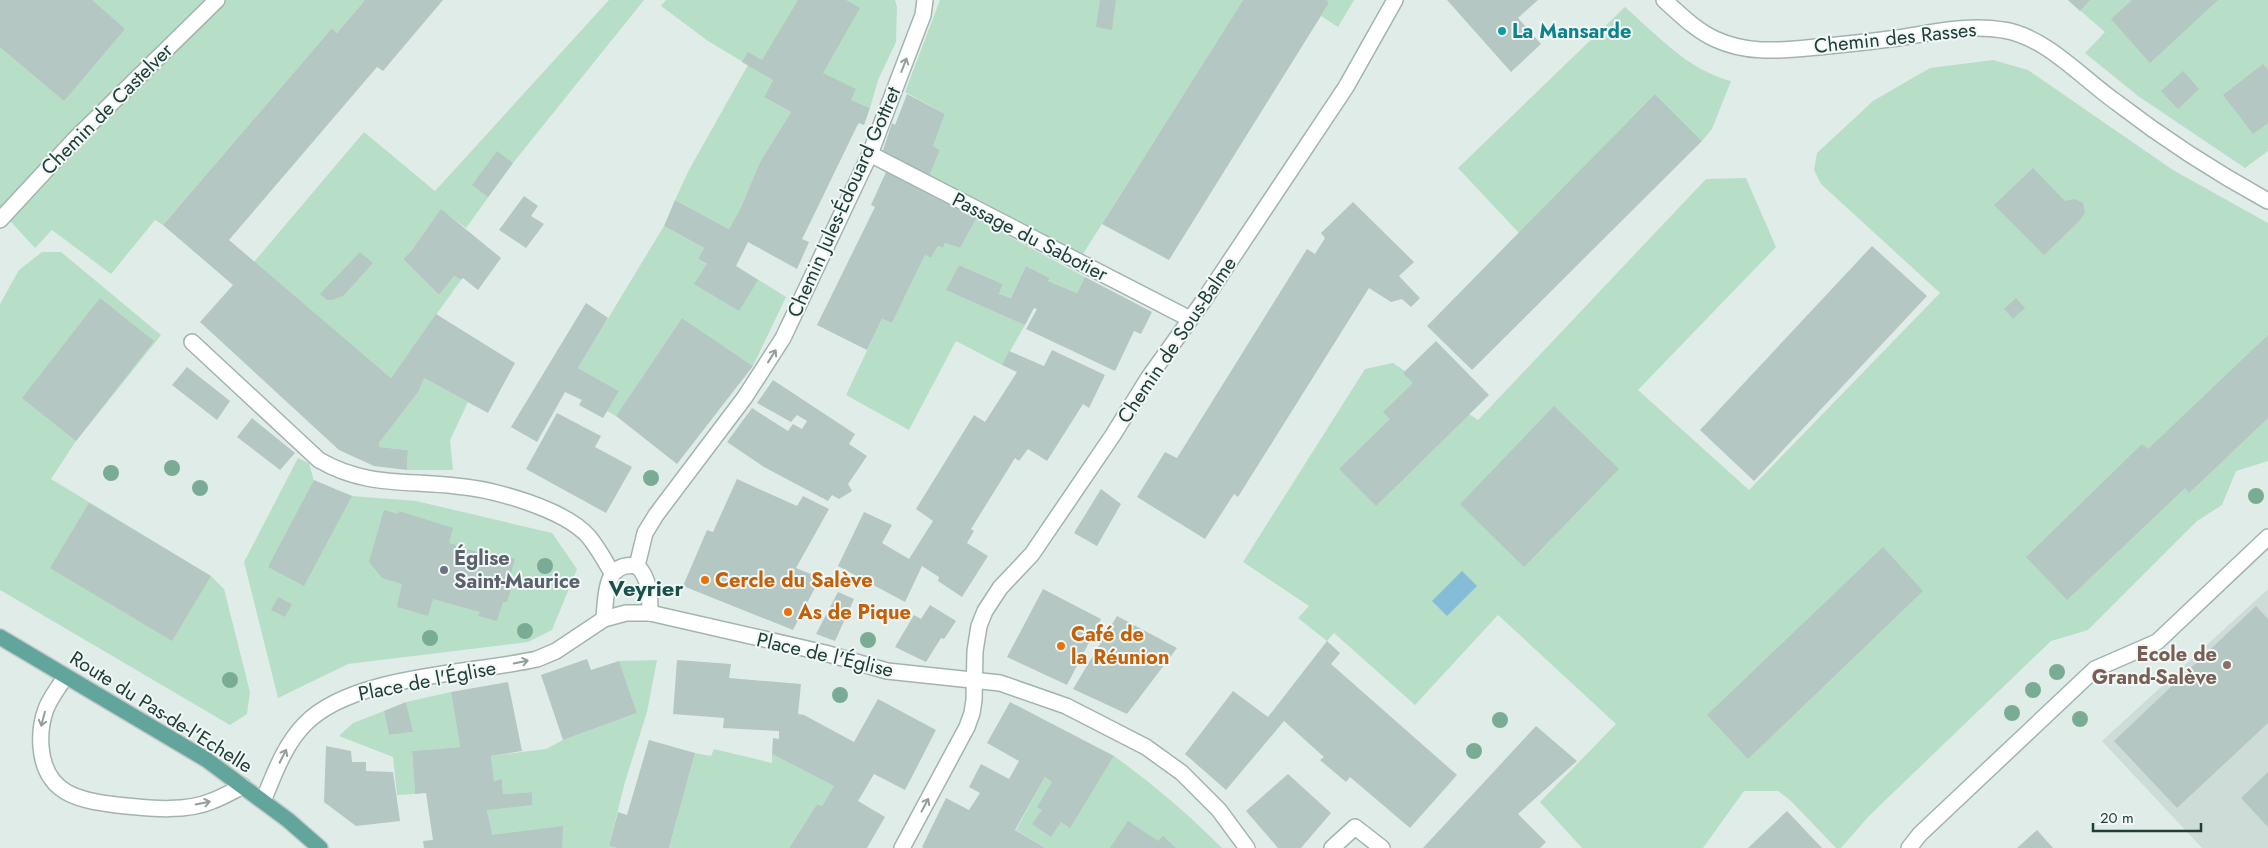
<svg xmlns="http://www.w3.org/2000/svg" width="2268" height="848" viewBox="0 0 2268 848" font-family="Jost,sans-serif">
<rect width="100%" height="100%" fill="#e0ece8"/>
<path fill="#cedcd8" d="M2268 589V848H2202L2102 741Z"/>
<g fill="#b7dfc8">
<path d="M0 0H365L337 33 332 28 163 225 155 220 111 274 52 230 35 248 0 210Z"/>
<path d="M609 0H644L513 163 466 228 441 210 412 250 403 259 439 295 454 276 461 280 391 378 254 262 364 132 435 191Z"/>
<path d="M666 0H895L897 7 896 42 878 80 870 108 851 100 773 80 764 97 791 112 760 162 741 207 729 229 675 200 689 170 748 65 708 41 661 6Z"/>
<path d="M940 0H1243L1083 254 928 179 940 150 933 146 945 114 905 92Z"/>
<path d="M1327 0H1354L1338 27 1321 16 1329 3Z"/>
<path d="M2068 0H2268V151L2245 168 2138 96 2085 53 2105 32Z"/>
<path d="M1625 7C1658 36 1688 70 1731 81L1712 129 1702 141 1655 94 1519 233 1458 168Z"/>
<path d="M1993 60 2028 70 2173 170 2268 223V461L2236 471 2222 505 2197 521 2088 630 2051 641 1869 816 1841 848H1836L1791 801 1778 791H1744L1703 848H1582L1540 802 1616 724 1498 615 1415 705 1334 633 1327 641 1298 618 1309 606 1243 562 1365 369 1393 363 1478 420 1706 179 1746 178 1776 247 1638 390 1749 490 1940 293 1821 184 1814 170 1817 153 1873 101 1930 68Z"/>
<path d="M976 219 1085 277 1077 293 1048 281 1050 278 1026 266 1011 298 999 294 1003 284 959 265 947 290 1025 325 1002 365 956 341 909 430 846 395 882 319 892 323 925 255 931 258 938 246 943 248 945 243 960 248Z"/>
<path d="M664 226 704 248 698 259 706 264 736 266 786 297 753 366 682 318 616 416 607 411 619 391 578 368Z"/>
<path d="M42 252H61L161 335 76 441 51 479 211 576 224 589 250 692 247 714 230 725 0 590V304L19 270Z"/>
<path d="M424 378 468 402 450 440 453 470H407L408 450 379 447V443L402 412Z"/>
<path d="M298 458 309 463 314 481 352 496 416 501 552 533 577 569 552 630 528 642 348 664 278 698 244 562Z"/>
<path d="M657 660 647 712 625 782 609 846 617 848H493L487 810 532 792 503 794 502 779 494 781 491 756 546 749 563 740 637 713 619 661Z"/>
<path d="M451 692 460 747 412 751 415 794 397 795 393 757 339 736 353 723 384 711 389 735 412 732 406 702Z"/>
<path d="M714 749 772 763V754L834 786 822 806 817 804 789 848H669L695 753 711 756Z"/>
<path d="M1114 756C1153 784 1188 814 1222 848H1045L1016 830 1045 777 1084 804Z"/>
</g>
<path fill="#84bdd5" d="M1462 571 1477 586 1447 616 1432 601Z"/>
<g fill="#b5c7c2">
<path d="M0 0H92L125 29 64 101 0 47Z"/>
<path d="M365 0H443L383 71 377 67 229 240 391 378 436 314 515 363 488 413 424 378 418 392 379 443V447L408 450 407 470 374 466 339 450 200 322 233 285 163 225 332 28 337 33Z"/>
<path d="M798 0H846L860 8 823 73 856 89 851 100 870 108 864 125 859 123 857 126 809 225 802 239 809 242 797 269 748 242 736 266 758 280 739 311 694 284 707 264 698 259 704 248 664 226 675 200 729 229 741 207 760 162 791 112 764 97 773 80 742 62 748 52 762 60Z"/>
<path d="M1100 0H1116L1112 30 1096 27Z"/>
<path d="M1243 0H1327L1329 3 1169 260 1102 224Z"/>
<path d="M1447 0H1538L1518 18 1541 44 1511 72Z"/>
<path d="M2068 0H2090L2080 11Z"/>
<path d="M2132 0H2218L2150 63 2111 19Z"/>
<path d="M2263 64 2268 70V123L2253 134 2223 95Z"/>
<path d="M2183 71 2199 89 2178 109 2161 91Z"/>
<path d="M907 94 945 114 933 146 940 150 928 179 882 153 892 123 895 125Z"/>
<path d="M1655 94 1702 141 1472 370 1427 326Z"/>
<path d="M497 151 513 163 488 197 472 185Z"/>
<path d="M2033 168 2065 201 2075 199 2083 203 2085 213 2080 220 2044 255 1994 205Z"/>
<path d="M886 172 976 219 960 248 945 243 943 248 938 246 931 258 925 255 892 323 882 319 867 350 817 325 875 207 871 205Z"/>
<path d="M524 196 538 206 531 216 544 224 526 248 499 230Z"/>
<path d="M1353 202 1414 262 1399 276 1420 298 1411 307 1402 299 1391 302 1369 288 1238 497 1234 494 1205 539 1137 497 1165 452 1177 458 1307 249 1315 254 1325 238 1321 233Z"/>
<path d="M441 209 501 258 478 290 463 278 461 280 454 276 439 295 403 259 412 250Z"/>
<path d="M1872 246 1927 296 1754 481 1700 430Z"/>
<path d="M360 252 373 263 343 296 332 300H327L320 294Z"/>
<path d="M959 265 1003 284 999 294 1011 298 1026 266 1050 278 1048 281 1077 293 1085 277 1152 312 1141 334 1134 331 1115 371 1026 329 1037 309 1034 308 1025 325 946 290Z"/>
<path d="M100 298 154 341 76 441 22 398Z"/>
<path d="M2016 298 2025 308 2013 319 2004 309Z"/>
<path d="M586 303 608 318 578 368 619 391 603 418 579 405 582 400 565 392 537 442 511 427Z"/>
<path d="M682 318 753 366 677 464 616 416Z"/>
<path d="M2268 335V418L2189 493 2185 488 2067 600 2026 557 2142 444 2148 449Z"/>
<path d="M1436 341 1489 395 1376 506 1339 469 1390 419 1383 412 1413 383 1403 373Z"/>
<path d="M1052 350 1105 375 1089 408 1083 404 1047 461 1028 449 1019 461 1015 458 971 529 974 531 967 543 988 556 962 597 938 581 939 577 922 566 905 602 838 566 864 512 892 525 882 543 909 559 933 521 916 509 974 415 985 422 1017 372 1002 365 1009 351 1044 366Z"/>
<path d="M187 367 230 401 217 420 172 385Z"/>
<path d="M773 380 855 434 849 444 867 456 848 484 852 491 839 499 832 495 828 501 764 467 727 442 752 408 788 431 793 424 802 429 807 421 797 415 791 422 757 403Z"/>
<path d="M1554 406 1619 469 1524 567 1460 504Z"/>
<path d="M557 413 601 436 595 447 632 467 606 513 526 469Z"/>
<path d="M252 418 295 453 280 470 237 437Z"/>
<path d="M737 479 797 506 803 496 829 509 796 568 820 578 793 630 683 586 707 530 713 532Z"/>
<path d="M314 480 352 496 304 586 268 567Z"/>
<path d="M1101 489 1121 504 1097 546 1074 533Z"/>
<path d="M89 503 211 576 172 641 50 568Z"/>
<path d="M384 510 398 514 399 511 453 528 449 543 496 558 497 553 515 559 509 580 513 581 510 592 507 602H503L497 621 478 616 480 612 433 599 428 616 397 607 402 584 382 578 369 562Z"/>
<path d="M1883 547 1923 591 1748 759 1707 715Z"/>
<path d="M1043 589 1101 619 1067 685 1007 657Z"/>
<path d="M838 592 854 599 835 641 816 634Z"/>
<path d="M278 597 292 604 285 617 271 610Z"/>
<path d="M930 605 956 621 944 639 941 638 926 662 895 647 914 615 921 619Z"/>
<path d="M2256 606 2268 619V723L2177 808 2114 741Z"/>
<path d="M1117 616 1177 648 1127 714 1073 689Z"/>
<path d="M1327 641 1340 653 1331 664 1457 775 1410 828 1350 777 1346 782 1320 760 1324 757 1284 721 1226 790 1185 754 1233 691 1268 717Z"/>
<path d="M587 659 591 670 619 661 637 713 563 740 541 675Z"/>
<path d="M677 660 731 664 729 678 801 684 798 714 804 715 854 742 878 699 936 730 905 790 874 774 858 801 885 817 867 848H789L817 804 822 806 834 786 772 754 773 738 779 739V731L723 728 724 718 673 714Z"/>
<path d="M508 682 522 751 491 756 494 781 502 779 503 794 532 792V805L487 810 492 835 563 826 562 848H424L423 841 433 840 426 793 415 794 412 751 460 747 451 692Z"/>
<path d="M406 702 413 732 389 735 384 711Z"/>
<path d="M1010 702 1114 756 1070 828 1061 822 1051 837 1032 824 1042 810 1037 807 1052 782 1045 777 1015 830 1045 848H924L922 847 946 798 969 810 980 793 969 787 981 764 1009 779 1019 761 987 743Z"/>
<path d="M1536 726 1577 761 1518 814 1546 842 1540 848H1423Z"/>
<path d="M649 740 695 753 669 848H617L609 846 618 812 627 815Z"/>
<path d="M326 746 351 751 352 762H366V771L393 772 400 821 356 826 324 802Z"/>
<path d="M2268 772V827L2241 798Z"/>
<path d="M1288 774 1331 813 1301 848H1278L1246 811Z"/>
<path d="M1787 811 1822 848H1748Z"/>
<path d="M1128 821 1158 841 1163 836 1176 848H1110Z"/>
<path d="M2037 830 2053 848H2017Z"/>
</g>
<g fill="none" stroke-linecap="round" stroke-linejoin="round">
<defs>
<g id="minor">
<path d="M1664 0C1680 14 1695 30 1715 39 1745 53 1775 51 1807 48 1838 45 1868 42 1898 38 1932 33 1968 24 2003 30 2045 36 2082 78 2116 102 2164 139 2215 172 2268 201"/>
<path d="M870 154 1190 319"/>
<path d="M0 220 75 139 217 0"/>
<path d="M192 342 319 460C366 487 405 480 456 486 493 489 565 509 589 537 598 548 605 561 612 573"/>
<path d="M637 566 645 533 656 515 745 397 783 338 870 154 923 15 925 0"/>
<path d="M604 619C606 596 604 561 637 566 650 578 650 597 650 613"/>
<path d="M65 677C59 687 50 698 46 709 41 722 40 734 41 747 45 794 78 800 117 805 147 808 184 813 212 801 223 797 233 791 243 786"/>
<path d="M263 801C274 775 284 745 305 724 352 675 471 674 537 659L556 651 604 619 626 613H650L825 653 887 671 1000 683 1066 706 1146 747 1182 773 1219 810 1247 848"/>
<path d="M902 848 967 727 972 713 974 700 975 651 979 626 985 611 1000 588 1032 554 1113 435 1149 377 1204 300 1346 87 1395 0"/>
<path d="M1332 848 1355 827 1382 848"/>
<path d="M1909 848 1920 834 2095 669 2157 642 2268 537"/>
</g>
<path id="major" d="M0 637 207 760 288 820 320 848"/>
</defs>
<use href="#minor" stroke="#a3b4b0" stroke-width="18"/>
<use href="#major" stroke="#c1c9c8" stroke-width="18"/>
<use href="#minor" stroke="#fff" stroke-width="15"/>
<use href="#major" stroke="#62a59d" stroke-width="15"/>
</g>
<g fill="#7aac95">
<circle cx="172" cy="468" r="8"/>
<circle cx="111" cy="473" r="8"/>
<circle cx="651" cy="478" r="8"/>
<circle cx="200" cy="488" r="8"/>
<circle cx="2256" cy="496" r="8"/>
<circle cx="545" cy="566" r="8"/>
<circle cx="525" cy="631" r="8"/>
<circle cx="430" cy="638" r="8"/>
<circle cx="868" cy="640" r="8"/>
<circle cx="2057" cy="672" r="8"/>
<circle cx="230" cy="680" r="8"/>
<circle cx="2033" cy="690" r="8"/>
<circle cx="840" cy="695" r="8"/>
<circle cx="2012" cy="713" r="8"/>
<circle cx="2080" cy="719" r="8"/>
<circle cx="1500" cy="720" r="8"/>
<circle cx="1474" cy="751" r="8"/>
</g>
<defs><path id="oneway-shaft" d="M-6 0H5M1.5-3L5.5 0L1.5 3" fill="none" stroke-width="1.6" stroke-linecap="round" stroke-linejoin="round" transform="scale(1.25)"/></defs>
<g stroke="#909e9c">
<use href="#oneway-shaft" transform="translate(904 65) rotate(-69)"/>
<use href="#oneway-shaft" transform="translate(772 356) rotate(-58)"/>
<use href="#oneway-shaft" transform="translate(521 662) rotate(-11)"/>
<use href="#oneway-shaft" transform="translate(43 719) rotate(105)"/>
<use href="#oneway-shaft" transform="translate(283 756) rotate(-63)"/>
<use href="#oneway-shaft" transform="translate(203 803) rotate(-11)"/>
<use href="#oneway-shaft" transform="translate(925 805) rotate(-62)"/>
</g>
<circle fill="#0f9aa8" stroke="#f1f8f6" stroke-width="2" cx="1502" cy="31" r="5"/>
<circle fill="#6b7280" stroke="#f1f8f6" stroke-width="2" cx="444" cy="570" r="5"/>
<g fill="#e8710a" stroke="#f1f8f6" stroke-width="2">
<circle cx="705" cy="580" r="5"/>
<circle cx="788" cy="612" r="5"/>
<circle cx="1061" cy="646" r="5"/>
</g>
<circle fill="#8d6e63" stroke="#f1f8f6" stroke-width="2" cx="2227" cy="665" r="5"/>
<g text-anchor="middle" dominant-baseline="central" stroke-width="4" stroke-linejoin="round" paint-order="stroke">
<g font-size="20" font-weight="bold" fill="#0d838f" stroke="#f1f8f6" text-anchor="start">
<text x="1512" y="31">La Mansarde</text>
</g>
<g font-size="20" fill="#203e3a" stroke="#f1f8f6">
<text transform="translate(1895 38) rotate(-6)">Chemin des Rasses</text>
<text transform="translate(107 109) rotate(-45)">Chemin de Castelver</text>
<text transform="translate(844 202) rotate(-66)">Chemin Jules-Édouard Gottret</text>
<text transform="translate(1030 237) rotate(27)">Passage du Sabotier</text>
<text transform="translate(1177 340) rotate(-56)">Chemin de Sous-Balme</text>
<text transform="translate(825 655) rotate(13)">Place de l'Église</text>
<text transform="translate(427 681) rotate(-11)">Place de l'Église</text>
<text transform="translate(161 712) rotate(32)">Route du Pas-de-l'Echelle</text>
</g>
<g font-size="20" font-weight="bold" fill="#5b616d" stroke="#f1f8f6" text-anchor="start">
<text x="454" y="558">Église<tspan x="454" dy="23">Saint-Maurice</tspan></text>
</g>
<g font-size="20" font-weight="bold" fill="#c56008" stroke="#f1f8f6" text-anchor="start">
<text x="715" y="580">Cercle du Salève</text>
<text x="798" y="612">As de Pique</text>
<text x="1071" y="634">Café de<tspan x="1071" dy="23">la Réunion</tspan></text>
</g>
<g font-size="20" font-weight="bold" fill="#785e54" stroke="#f1f8f6" text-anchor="end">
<text x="2217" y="654">Ecole de<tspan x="2217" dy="23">Grand-Salève</tspan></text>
</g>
<g font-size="22" font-weight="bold" fill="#1a514b" stroke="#f1f8f6">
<text x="646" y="588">Veyrier</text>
</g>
</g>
<path d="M2093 823v8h108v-8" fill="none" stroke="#203e3a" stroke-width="2.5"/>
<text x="2100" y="823" font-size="15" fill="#203e3a" stroke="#f1f8f6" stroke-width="4" paint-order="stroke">20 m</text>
</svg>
